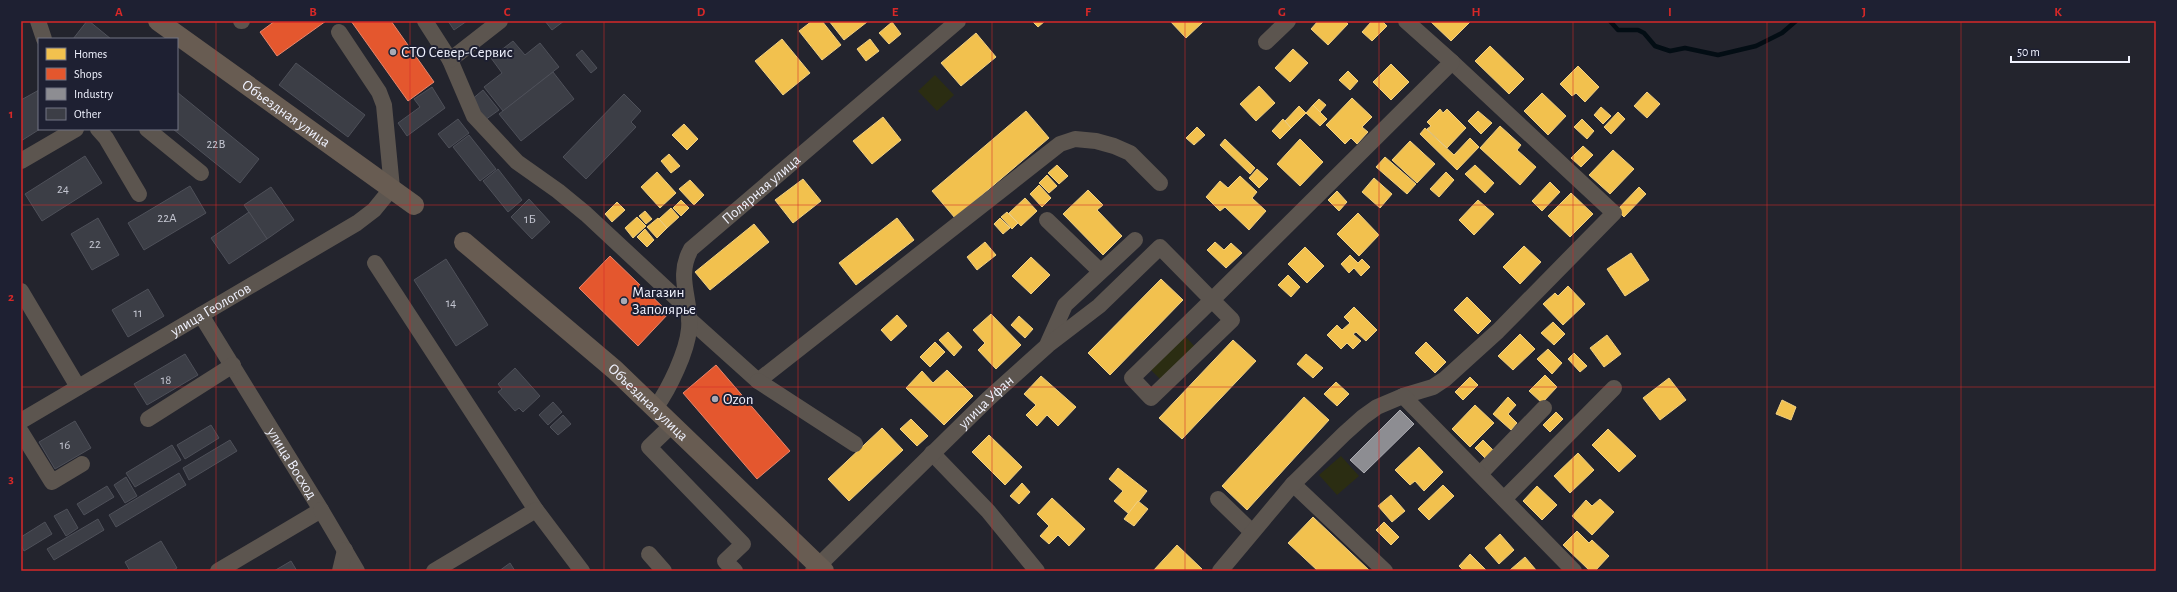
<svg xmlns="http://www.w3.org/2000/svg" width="2177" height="592" viewBox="0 0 2177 592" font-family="'Alegreya Sans',sans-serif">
<rect width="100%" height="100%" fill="#23242d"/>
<g fill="#2b2d12">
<path d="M935 75 954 95 937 111 918 91Z"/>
<path d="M1185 336 1197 349 1163 382 1150 369Z"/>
<path d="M1341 456 1359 476 1337 495 1319 475Z"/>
</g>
<g fill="#f2c14e" stroke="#f1d083">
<path d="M812 21H822L841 45 822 60 799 31Z"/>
<path d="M829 21H867V22L844 40Z"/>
<path d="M1032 21H1045L1038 27Z"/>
<path d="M1170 21H1202L1203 22 1186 38Z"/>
<path d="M1318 21H1345L1348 24 1328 45 1311 29Z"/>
<path d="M1372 21H1382L1387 26 1372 41 1362 32Z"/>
<path d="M1430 21H1471L1451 41Z"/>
<path d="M892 22 901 34 889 44 879 33Z"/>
<path d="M976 33 996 57 961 86 941 63Z"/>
<path d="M782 39 810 73 783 95 755 61Z"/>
<path d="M870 39 879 51 866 61 857 49Z"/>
<path d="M1490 46 1524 79 1509 94 1475 61Z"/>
<path d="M1293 49 1308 63 1290 82 1275 68Z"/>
<path d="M1391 64 1409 82 1391 100 1373 82Z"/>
<path d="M1578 66 1599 87 1585 102 1576 93 1572 96 1560 84Z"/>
<path d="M1348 71 1358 81 1350 90 1339 80Z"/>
<path d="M1259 86 1275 103 1256 121 1240 104Z"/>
<path d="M1647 92 1660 104 1647 118 1634 106Z"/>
<path d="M1542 93 1566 116 1548 135 1524 111Z"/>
<path d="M1352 98 1372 117 1362 127 1368 132 1357 144 1351 138 1345 144 1326 125Z"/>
<path d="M1319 99 1326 105 1320 112 1313 105Z"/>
<path d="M1313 105 1327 119 1320 126 1306 113Z"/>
<path d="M1299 106 1306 113 1291 128 1285 121Z"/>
<path d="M1601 107 1611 116 1603 124 1594 115Z"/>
<path d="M1440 109 1443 113 1447 109 1466 128 1447 148 1427 129 1431 126 1427 122Z"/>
<path d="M1026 111 1049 138 955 218 932 191Z"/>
<path d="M1478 111 1492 123 1481 134 1468 121Z"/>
<path d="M1618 112 1625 119 1611 134 1604 127Z"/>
<path d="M883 117 901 140 872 164 853 141Z"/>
<path d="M1283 119 1291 128 1280 139 1272 131Z"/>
<path d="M1582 119 1594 131 1587 139 1574 127Z"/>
<path d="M684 124 698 139 687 150 672 135Z"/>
<path d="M1500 126 1521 145 1517 150 1536 167 1520 185 1480 148Z"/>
<path d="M1197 127 1205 135 1194 145 1186 138Z"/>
<path d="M1425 128 1454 155 1470 138 1479 147 1457 170 1420 134Z"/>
<path d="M1225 139 1255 168 1250 174 1220 145Z"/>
<path d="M1300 139 1323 162 1300 186 1277 164Z"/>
<path d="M1410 141 1435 164 1417 183 1392 160Z"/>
<path d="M1583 146 1593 155 1581 167 1571 158Z"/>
<path d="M1613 150 1634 169 1610 194 1589 175Z"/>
<path d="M669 154 680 166 671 173 661 161Z"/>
<path d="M1385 157 1416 184 1407 194 1376 167Z"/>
<path d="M1057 165 1068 176 1059 184 1048 173Z"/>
<path d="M1475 165 1494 183 1485 193 1465 174Z"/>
<path d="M1257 169 1268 179 1259 188 1249 178Z"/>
<path d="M657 172 676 193 660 208 641 187Z"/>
<path d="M1446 172 1454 180 1439 197 1430 189Z"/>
<path d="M1047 175 1057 186 1049 193 1039 183Z"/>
<path d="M1240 176 1257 192 1252 198 1266 211 1249 230 1225 207 1220 211 1206 197 1220 181 1228 188Z"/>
<path d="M1374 178 1392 194 1380 208 1362 192Z"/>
<path d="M803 179 821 201 793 223 775 200Z"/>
<path d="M690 180 704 195 694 205 679 189Z"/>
<path d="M1550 182 1560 192 1542 211 1532 201Z"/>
<path d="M1039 185 1051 198 1042 207 1030 194Z"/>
<path d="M1639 187 1646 194 1624 217 1617 210Z"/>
<path d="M1088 190 1103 205 1097 210 1122 236 1103 255 1063 214Z"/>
<path d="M1337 191 1347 202 1339 211 1328 200Z"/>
<path d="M1571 193 1593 214 1570 237 1548 216Z"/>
<path d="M1025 198 1037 211 1021 226 1009 213Z"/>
<path d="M681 200 689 208 681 216 673 208Z"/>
<path d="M1478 200 1494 214 1474 235 1459 220Z"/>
<path d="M617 202 625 210 612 222 605 214Z"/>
<path d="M671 208 679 217 667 228 659 219Z"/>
<path d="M645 211 652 219 646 224 639 216Z"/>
<path d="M1007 212 1018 223 1012 229 1001 217Z"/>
<path d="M1358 213 1379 235 1359 256 1337 234Z"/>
<path d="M637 217 646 226 633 238 625 228Z"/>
<path d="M658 218 667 228 657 238 647 227Z"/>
<path d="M897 218 914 240 856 285 839 263Z"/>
<path d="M1000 218 1010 228 1003 234 994 224Z"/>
<path d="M754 224 769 242 710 290 695 272Z"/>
<path d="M645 229 654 240 647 247 637 237Z"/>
<path d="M985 242 996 255 977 270 967 257Z"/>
<path d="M1215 242 1224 250 1231 243 1242 253 1226 268 1207 250Z"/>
<path d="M1524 246 1541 262 1520 284 1503 267Z"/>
<path d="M1305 247 1324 266 1307 283 1288 264Z"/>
<path d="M1631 253 1649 280 1625 296 1607 269Z"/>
<path d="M1350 255 1358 263 1362 259 1370 267 1361 276 1354 268 1349 273 1341 264Z"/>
<path d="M1031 257 1050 275 1031 294 1012 276Z"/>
<path d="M1288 275 1300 287 1291 297 1278 285Z"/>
<path d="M1161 279 1183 300 1110 375 1088 353Z"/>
<path d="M1568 286 1585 304 1563 325 1543 304 1555 293 1558 296Z"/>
<path d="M1467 297 1491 321 1478 334 1454 310Z"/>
<path d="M1354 307 1377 330 1366 341 1356 332 1353 334 1361 341 1353 349 1347 343 1341 349 1327 335 1337 325 1342 330 1350 323 1344 317Z"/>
<path d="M991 314 1021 345 996 369 978 350 985 343 973 330Z"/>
<path d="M897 315 907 326 891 341 881 330Z"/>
<path d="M1019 316 1033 329 1025 338 1011 325Z"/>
<path d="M1553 322 1565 334 1554 345 1541 333Z"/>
<path d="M948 332 962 347 954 356 939 340Z"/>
<path d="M1520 334 1535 349 1513 370 1498 356Z"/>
<path d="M1607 335 1621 354 1604 367 1590 348Z"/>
<path d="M1233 340 1256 361 1182 439 1159 418Z"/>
<path d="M935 342 945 352 930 367 920 357Z"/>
<path d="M1426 342 1446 362 1435 373 1415 353Z"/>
<path d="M1548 349 1562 363 1552 374 1537 359Z"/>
<path d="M1574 353 1587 366 1580 372 1568 359Z"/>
<path d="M1306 354 1323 368 1313 378 1297 364Z"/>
<path d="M947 370 973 396 944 425 906 388 922 371 933 383Z"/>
<path d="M1545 375 1557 387 1542 403 1529 391Z"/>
<path d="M1041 376 1076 407 1058 426 1047 415 1037 426 1026 415 1036 405 1024 394Z"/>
<path d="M1470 377 1478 385 1463 400 1455 392Z"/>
<path d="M1669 378 1686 400 1660 420 1643 398Z"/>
<path d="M1336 382 1349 394 1337 406 1324 394Z"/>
<path d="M1304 397 1329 420 1247 510 1222 486Z"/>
<path d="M1508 397 1516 405 1508 414 1517 423 1511 430 1493 414Z"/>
<path d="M1782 400 1796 407 1791 420 1776 414Z"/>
<path d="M1475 405 1494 423 1470 447 1452 429Z"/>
<path d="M1556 412 1563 419 1550 432 1543 425Z"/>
<path d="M911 419 928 436 917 446 900 429Z"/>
<path d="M882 428 903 450 849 501 828 479Z"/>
<path d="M1608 429 1636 456 1619 472 1592 445Z"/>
<path d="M989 435 1022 467 1005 485 972 452Z"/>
<path d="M1483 440 1493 450 1485 458 1475 448Z"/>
<path d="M1419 447 1443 472 1424 491 1415 481 1410 485 1395 470Z"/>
<path d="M1578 453 1594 470 1570 493 1554 476Z"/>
<path d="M1118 468 1147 491 1129 514 1114 501 1123 491 1109 479Z"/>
<path d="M1022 483 1030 492 1019 504 1010 496Z"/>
<path d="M1443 485 1454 496 1429 520 1418 509Z"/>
<path d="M1537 486 1557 505 1542 520 1523 501Z"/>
<path d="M1391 495 1405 511 1392 522 1378 506Z"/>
<path d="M1052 498 1085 529 1069 546 1058 535 1049 544 1040 536 1049 526 1037 514Z"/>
<path d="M1600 499 1614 512 1592 535 1572 516 1586 500 1592 506Z"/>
<path d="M1138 501 1148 509 1134 526 1124 519Z"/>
<path d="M1313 517 1370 571H1318L1288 543Z"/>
<path d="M1384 522 1399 537 1391 545 1376 530Z"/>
<path d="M1577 531 1589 543 1592 540 1609 556 1595 571H1590L1563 545Z"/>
<path d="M1500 534 1514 550 1499 564 1485 548Z"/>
<path d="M1177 545 1202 569 1200 571H1153Z"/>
<path d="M1470 554 1487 571H1464L1459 566Z"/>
<path d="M1525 557 1536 570 1511 571 1510 570Z"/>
</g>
<g fill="#e4572e" stroke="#e8866c">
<path d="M275 21H326L277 56 260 32Z"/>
<path d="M351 21H391L434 82 408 101Z"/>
<path d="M610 256 669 313 638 346 579 288Z"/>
<path d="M716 365 790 451 757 479 683 393Z"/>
</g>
<path fill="#8d8d92" stroke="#ababb2" d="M1400 410 1414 424 1364 473 1350 460Z"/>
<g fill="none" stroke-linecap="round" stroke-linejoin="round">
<path stroke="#030d14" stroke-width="4.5" d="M1610 21 1618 30H1638L1644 33 1655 46 1670 51 1685 48 1718 55 1756 46 1782 33 1796 21"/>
</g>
<g fill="#3c3e46" stroke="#4e5059">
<path d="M87 21H89L111 39H73Z"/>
<path d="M448 21H467L454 30Z"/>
<path d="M545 21H564L552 30Z"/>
<path d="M513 41 525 55 540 43 559 67 503 111 484 87 502 73 491 58Z"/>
<path d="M582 50 597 68 591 73 576 55Z"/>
<path d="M296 63 365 115 348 137 279 85Z"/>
<path d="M553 72 574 99 521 141 499 114Z"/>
<path d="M432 87 445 108 407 136 398 123 420 107 414 99Z"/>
<path d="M39 90 40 129 21 141V100Z"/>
<path d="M483 90 499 110 485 120 470 101Z"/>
<path d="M177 92 259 159 240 183 173 129H177Z"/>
<path d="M624 94 641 111 631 122 636 127 586 179 563 157Z"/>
<path d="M458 119 469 133 449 148 438 134Z"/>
<path d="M469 135 496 169 480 181 453 147Z"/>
<path d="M85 156 102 183 42 221 25 194Z"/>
<path d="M498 169 522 200 508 212 483 181Z"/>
<path d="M190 186 206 213 144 250 128 223Z"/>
<path d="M271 187 294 220 267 239 244 205Z"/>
<path d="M529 199 550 222 532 239 511 217Z"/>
<path d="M249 212 267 239 229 264 211 238Z"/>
<path d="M98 218 119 255 92 270 71 234Z"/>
<path d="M446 259 488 325 456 346 414 280Z"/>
<path d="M148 289 164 316 128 337 112 310Z"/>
<path d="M185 354 198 375 147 405 134 384Z"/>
<path d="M515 368 540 396 523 412 519 408 515 411 498 392 502 389 498 384Z"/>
<path d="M553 402 562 412 548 425 539 415Z"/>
<path d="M563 415 571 424 558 435 550 427Z"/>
<path d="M75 421 91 448 55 469 39 442Z"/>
<path d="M211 425 219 438 185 459 177 445Z"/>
<path d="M230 440 237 451 189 480 183 468Z"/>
<path d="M172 445 181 460 135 487 126 473Z"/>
<path d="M179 473 186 485 116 527 109 515Z"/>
<path d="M126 477 137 496 125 503 114 485Z"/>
<path d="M107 486 114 497 84 515 77 504Z"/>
<path d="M67 509 78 528 66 536 54 516Z"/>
<path d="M98 519 104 530 54 560 47 549Z"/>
<path d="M45 522 52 534 24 551 21 545V537Z"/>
<path d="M161 541 177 568 172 571H130L125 562Z"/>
<path d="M291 561 297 571H274Z"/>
<path d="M510 563 515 571H499Z"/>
</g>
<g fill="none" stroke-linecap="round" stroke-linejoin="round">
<g stroke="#5c554f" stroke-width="16">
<path d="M38 21 44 39"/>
<path d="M241 21H242"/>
<path d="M425 21 450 60 474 116 517 162 558 191 586 214 688 309"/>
<path d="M1266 42 1288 21"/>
<path d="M450 60 500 21"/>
<path d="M98 129 106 138 139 194"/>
<path d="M147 129 201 173"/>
<path d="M21 161 76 129"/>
<path d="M1047 220 1100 271"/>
<path d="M375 263 536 510"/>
<path d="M21 291 78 387"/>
<path id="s1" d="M201 315 321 510 218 571"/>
<path d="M689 319 758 381 1060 144 1075 139 1096 141 1114 146 1130 153 1160 183"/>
<path d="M1048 343 1065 305 1135 240"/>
<path d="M758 381 855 444"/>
<path d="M1403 396 1433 387 1445 379 1498 331 1614 213 1452 62"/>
<path id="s2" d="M656 407C669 389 687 352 689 329 692 299 675 278 691 249L958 21"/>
<path d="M148 419 233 365"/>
<path id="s3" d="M21 421 357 223 374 210 392 188 384 105 379 92 339 32"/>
<path d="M673 424 649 447 743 544 725 561 735 571"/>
<path d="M21 432 52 482 82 464"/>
<path d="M932 453 988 511 1037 571"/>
<path d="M1480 474 1544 408"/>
<path d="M1293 484 1385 571"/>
<path d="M1218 499 1251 531"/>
<path d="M1504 499 1614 388"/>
<path d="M321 510 357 571"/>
<path d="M649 554 664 571"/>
<path d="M340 571 345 550"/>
<path d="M434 571 536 510 582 571"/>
<path id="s4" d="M813 571 988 399 1048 345 1099 306 1160 247 1212 300 1132 378 1151 398 1232 320 1212 300 1452 62 1406 21"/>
<path d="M1220 571 1293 484 1344 434 1363 417 1377 407 1403 396 1574 571"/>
</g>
<g stroke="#685c52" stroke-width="20">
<path id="s5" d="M158 21 414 205"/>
<path id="s6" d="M464 242 615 370 824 571"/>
</g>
</g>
<path fill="none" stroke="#d62828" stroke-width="1" stroke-opacity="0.55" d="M216 21V571M410 21V571M604 21V571M798 21V571M992 21V571M1185 21V571M1379 21V571M1573 21V571M1767 21V571M1961 21V571M21 205H2156M21 387H2156"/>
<g fill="#a8aab5" stroke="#1e2032" stroke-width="1.5">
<circle cx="393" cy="52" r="4"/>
<circle cx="624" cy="301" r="4"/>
<circle cx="715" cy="399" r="4"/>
</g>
<g text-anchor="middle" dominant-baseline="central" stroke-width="4" stroke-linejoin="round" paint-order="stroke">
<g font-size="13" fill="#c3c5d0">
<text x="216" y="144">22В</text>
<text x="63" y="189">24</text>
<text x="167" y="218">22А</text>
<text x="530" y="219">1Б</text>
<text x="95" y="244">22</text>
<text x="451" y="303">14</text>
<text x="138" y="313">11</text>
<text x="166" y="380">18</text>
<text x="65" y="445">16</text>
</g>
<g font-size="15" fill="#f0f2fe" stroke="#1e2032" text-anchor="start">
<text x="401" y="52">СТО Север-Сервис</text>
<text x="632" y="292">Магазин<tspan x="632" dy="17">Заполярье</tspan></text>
<text x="723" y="399">Ozon</text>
</g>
<g font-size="15" fill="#f0f2fe" stroke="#1e2032">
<text stroke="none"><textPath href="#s5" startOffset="158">Объездная улица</textPath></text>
<text stroke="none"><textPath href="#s2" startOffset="259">Полярная улица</textPath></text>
<text stroke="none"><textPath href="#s3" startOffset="220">улица Геологов</textPath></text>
<text stroke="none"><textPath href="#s6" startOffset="244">Объездная улица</textPath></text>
<text stroke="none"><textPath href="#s4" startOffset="242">улица Уфан</textPath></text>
<text stroke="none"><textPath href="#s1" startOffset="174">улица Восход</textPath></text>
</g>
</g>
<rect width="2177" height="592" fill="none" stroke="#1e2032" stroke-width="44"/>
<rect x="38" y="38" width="140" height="92" fill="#1e2032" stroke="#727484"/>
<rect x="46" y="48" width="20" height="12" fill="#f2c14e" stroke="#727484"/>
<text x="74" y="58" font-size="12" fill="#f0f2fe">Homes</text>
<rect x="46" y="68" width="20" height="12" fill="#e4572e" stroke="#727484"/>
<text x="74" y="78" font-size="12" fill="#f0f2fe">Shops</text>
<rect x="46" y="88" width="20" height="12" fill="#8d8d92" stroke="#727484"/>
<text x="74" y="98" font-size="12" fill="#f0f2fe">Industry</text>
<rect x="46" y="108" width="20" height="12" fill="#3c3e46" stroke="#727484"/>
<text x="74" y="118" font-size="12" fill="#f0f2fe">Other</text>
<path d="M2011 56v6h118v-6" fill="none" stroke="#f0f2fe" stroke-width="2"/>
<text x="2017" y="56" font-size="12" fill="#f0f2fe" stroke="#1e2032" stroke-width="3" paint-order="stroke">50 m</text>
<rect x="22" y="22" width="2133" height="548" fill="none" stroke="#d62828" stroke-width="1.5"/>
<g font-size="13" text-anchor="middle" font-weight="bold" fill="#d62828">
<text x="119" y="16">A</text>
<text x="313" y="16">B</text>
<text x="507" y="16">C</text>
<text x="701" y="16">D</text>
<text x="895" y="16">E</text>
<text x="1088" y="16">F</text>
<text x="1282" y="16">G</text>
<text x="1476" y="16">H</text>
<text x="1670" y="16">I</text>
<text x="1864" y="16">J</text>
<text x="2058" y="16">K</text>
<text x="11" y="118">1</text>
<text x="11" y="301">2</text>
<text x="11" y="483">3</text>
</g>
</svg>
